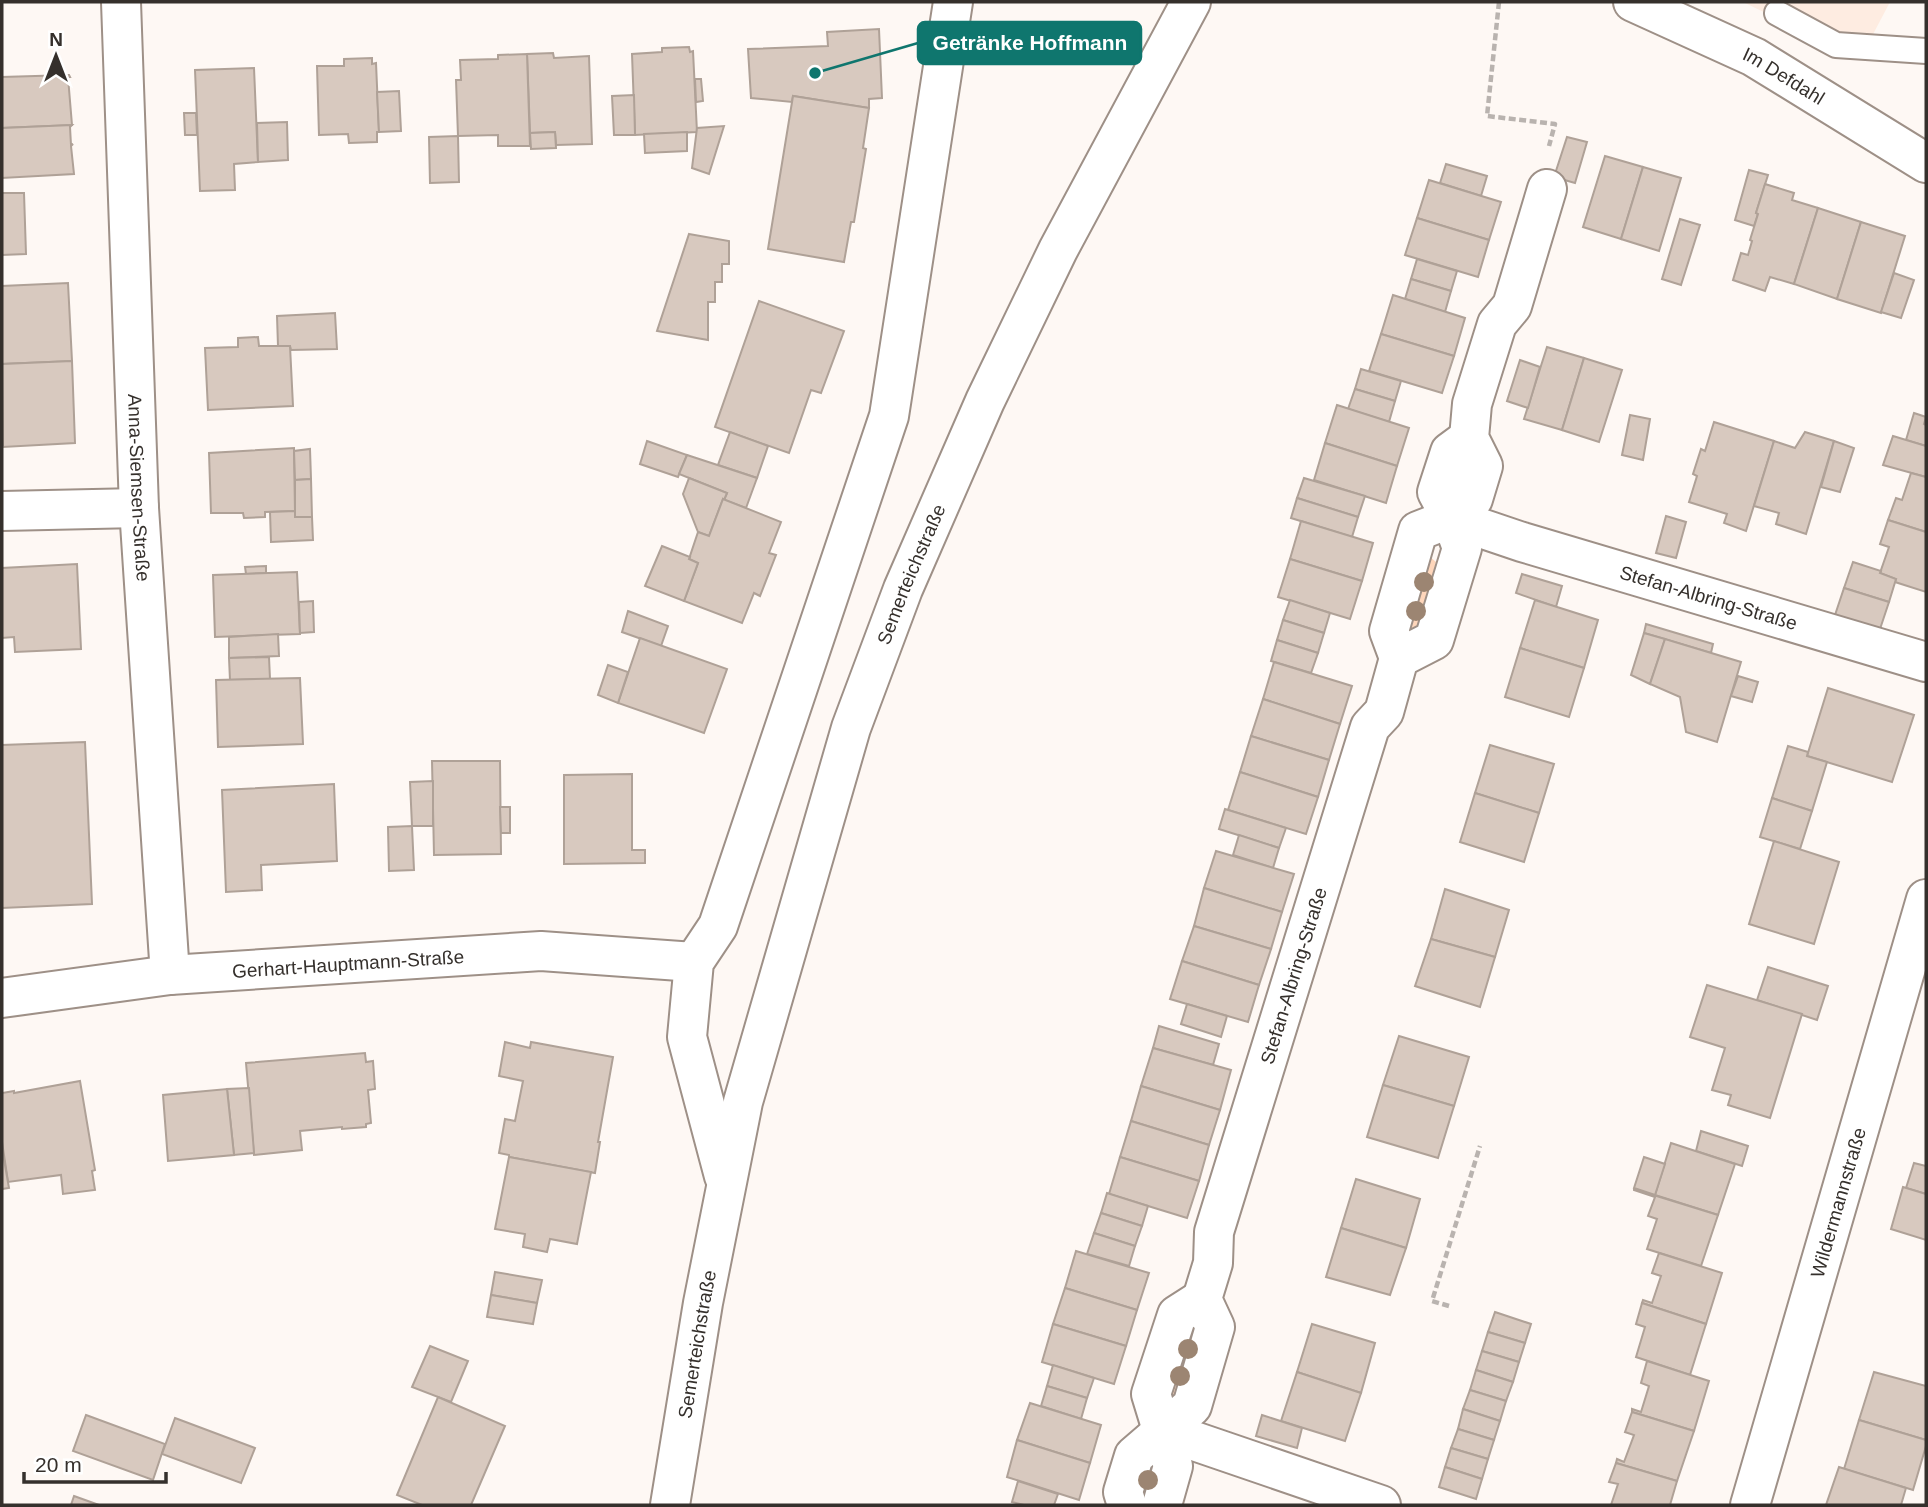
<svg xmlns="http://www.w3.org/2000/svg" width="1928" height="1507" viewBox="0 0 1928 1507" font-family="Arial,sans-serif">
<rect width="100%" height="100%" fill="#fef8f4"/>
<path fill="#feece1" d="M1743 2H1890L1860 59Z"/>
<g fill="#fed6bb">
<path d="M1429 556 1436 562 1417 632 1409 635 1404 629Z"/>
<path d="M1198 1324 1178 1401H1168L1187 1327Z"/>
</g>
<g fill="#d8c9bf" stroke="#afa197" stroke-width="2">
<path d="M879 29 882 98 869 99V108L793 96 792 102 751 98 748 49 828 46 827 32Z"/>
<path d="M689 47 690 52 693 51 697 132 635 135 632 54 662 52V48Z"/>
<path d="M553 53 554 58 589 56 592 144 556 145 555 132 530 133 527 54Z"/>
<path d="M527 54 530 146H498V135L458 136 456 80H461L460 60 498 59V55Z"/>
<path d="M372 58V64L376 63 379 132H377V142L349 143 348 134 319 135 317 66H344V59Z"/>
<path d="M254 68 258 162 234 164 235 190 200 191 195 70Z"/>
<path d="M69 75 70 77H68L72 125 2 128V77Z"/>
<path d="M695 79H701L703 101 696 102Z"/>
<path d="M399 91 401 131 379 132 377 92Z"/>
<path d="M634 95 635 135H614L612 96Z"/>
<path d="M793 96 869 108 863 148 866 149 854 222H851L844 262 768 249Z"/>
<path d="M184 113H196L197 135H185Z"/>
<path d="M287 122 288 160 258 162 257 123Z"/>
<path d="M72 125 70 127 71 145 73 144 71 146 74 174 2 178V128Z"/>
<path d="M724 126 709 174 692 168 697 128Z"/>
<path d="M555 132 556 148 531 149 530 133Z"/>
<path d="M687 132V151L645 153 644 134Z"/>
<path d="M458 136 459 182 430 183 429 137Z"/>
<path d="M1567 137 1587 142 1575 183 1554 177Z"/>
<path d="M1605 156 1643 167 1621 239 1583 227Z"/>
<path d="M1446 164 1487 176 1481 196 1440 183Z"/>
<path d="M1643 167 1681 178 1659 251 1621 239Z"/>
<path d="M1749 170 1768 175 1756 213 1758 214 1754 226 1735 220Z"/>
<path d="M1429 180 1501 202 1489 240 1417 218Z"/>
<path d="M1765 184 1794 193 1792 200 1818 208 1794 284 1770 277 1765 291 1733 280 1741 253 1748 255 1752 241 1750 240 1758 214 1756 213Z"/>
<path d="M2 193H24L26 254 2 255Z"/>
<path d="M1818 208 1861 222 1837 299 1794 284Z"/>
<path d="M1417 218 1489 240 1478 277 1405 255Z"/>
<path d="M1680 219 1700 225 1681 285 1662 279Z"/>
<path d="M1861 222 1905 236 1881 313 1837 299Z"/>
<path d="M689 234 729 241V264H722V282H715V302H708V340L657 331Z"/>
<path d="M1417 259 1457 271 1451 291 1411 279Z"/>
<path d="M1894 273 1914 280 1901 318 1881 312Z"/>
<path d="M1411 279 1451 291 1445 312 1405 299Z"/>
<path d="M68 283 72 361 2 364V286Z"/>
<path d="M1393 295 1465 318 1454 356 1381 334Z"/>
<path d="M759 301 844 331 821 393 811 390 789 453 715 427Z"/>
<path d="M335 313 337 349 291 350 290 346H278L277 316Z"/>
<path d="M1381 334 1454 356 1442 393 1369 371Z"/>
<path d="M258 337 259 346H290L293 406 208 410 205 348 238 347V338Z"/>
<path d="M1547 347 1584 358 1562 430 1524 419Z"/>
<path d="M1584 358 1622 370 1599 442 1562 430Z"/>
<path d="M1520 360 1540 367 1528 408 1507 401Z"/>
<path d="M72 361 75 443 3 447 2 364Z"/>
<path d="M1361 369 1401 381 1395 401 1355 389Z"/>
<path d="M1355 389 1395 401 1389 422 1348 409Z"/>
<path d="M1337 405 1409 428 1397 466 1325 443Z"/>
<path d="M1914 413 1926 417 1924 424 1926 425V446L1906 440Z"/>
<path d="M1630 415 1650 419 1643 460 1622 455Z"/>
<path d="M1714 422 1774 441 1746 531 1724 523 1727 514 1689 502 1697 476 1693 474 1701 449 1705 451Z"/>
<path d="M730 432 768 446 757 478 718 465Z"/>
<path d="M1805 432 1834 441 1806 534 1776 524 1779 513 1754 506 1774 441 1795 448Z"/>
<path d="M1893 436 1926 446V477L1883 465Z"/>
<path d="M647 441 687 455 678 477 640 464Z"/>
<path d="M1834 441 1854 448 1840 492 1821 487Z"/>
<path d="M1325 443 1397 466 1386 503 1314 480Z"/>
<path d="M294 448 295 511 265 512V517L244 518 243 513H211L209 453Z"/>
<path d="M310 449 311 479 295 480 294 451Z"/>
<path d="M687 455 757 478 746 508 724 500 727 493 679 474Z"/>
<path d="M1911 473 1926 477V532L1888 520 1896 498 1902 500Z"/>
<path d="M689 478 727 493 724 500 723 499 709 536 698 532 683 494Z"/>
<path d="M1304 478 1365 496 1358 517 1297 498Z"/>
<path d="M311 479 312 517H295V480Z"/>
<path d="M1297 498 1358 517 1352 537 1291 518Z"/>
<path d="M723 499 781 522 769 553 776 555 760 596 754 593 742 623 684 601 698 563 689 559 698 532 709 536Z"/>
<path d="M295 511V517H312L313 540 271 542 270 512Z"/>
<path d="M1666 516 1686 522 1676 558 1656 553Z"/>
<path d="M1888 520 1926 532V592L1895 582 1896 579 1880 573 1889 547 1880 544Z"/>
<path d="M1301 521 1373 543 1362 581 1290 559Z"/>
<path d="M662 546 690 557 689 559 698 563 684 601 645 586Z"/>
<path d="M1290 559 1362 581 1350 619 1278 597Z"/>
<path d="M1853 562 1881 571 1880 573 1896 579 1889 602 1844 588Z"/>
<path d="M77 564 81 649 15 652 14 637 2 638V568Z"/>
<path d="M266 566V573L246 574 245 567Z"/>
<path d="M297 572 300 634 215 637 213 575Z"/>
<path d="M1522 574 1562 586 1556 607 1516 593Z"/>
<path d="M1844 588 1889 602 1879 632 1834 618Z"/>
<path d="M1290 600 1330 613 1324 633 1283 620Z"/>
<path d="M1535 600 1598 620 1584 668 1520 648Z"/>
<path d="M313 601 314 632 300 633 299 602Z"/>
<path d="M628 611 668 626 661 646 622 632Z"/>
<path d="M1283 620 1324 633 1318 653 1277 640Z"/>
<path d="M1646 624 1713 644 1711 653 1644 633Z"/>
<path d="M1644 633 1665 639 1650 684 1631 675Z"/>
<path d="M278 634 279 656 229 658V637Z"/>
<path d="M640 638 727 669 704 733 618 703Z"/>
<path d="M1665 639 1741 662 1717 742 1686 732 1680 697 1650 684Z"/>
<path d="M1277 640 1318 653 1311 673 1271 661Z"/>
<path d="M1520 648 1584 668 1569 717 1505 697Z"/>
<path d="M269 657 270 679 230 680 229 658Z"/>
<path d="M1274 662 1352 686 1340 724 1263 699Z"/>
<path d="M608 665 628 672 618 703 598 695Z"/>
<path d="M1738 676 1758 682 1752 702 1731 696Z"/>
<path d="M300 678 303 744 218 747 216 680Z"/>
<path d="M1828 688 1914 715 1892 782 1807 756Z"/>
<path d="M1263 699 1340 724 1329 760 1251 736Z"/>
<path d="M1251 736 1329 760 1318 797 1240 772Z"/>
<path d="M85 742 92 904 2 908V745Z"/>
<path d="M1490 745 1554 764 1539 813 1475 793Z"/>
<path d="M1788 746 1808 752 1807 756 1827 762 1812 811 1772 798Z"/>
<path d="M432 761H500L501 854 434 855Z"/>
<path d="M1240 772 1318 797 1306 834 1228 810Z"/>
<path d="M632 774V850H645V863L564 864V775Z"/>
<path d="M433 781V826H412L410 782Z"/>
<path d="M334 784 337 861 261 865 262 890 226 892 222 790Z"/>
<path d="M1475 793 1539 813 1524 862 1460 842Z"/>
<path d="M1772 798 1812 811 1800 849 1760 837Z"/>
<path d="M500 807H510V833H501Z"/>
<path d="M1225 809 1286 828 1279 848 1219 829Z"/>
<path d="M412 826 414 870 389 871 388 827Z"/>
<path d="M1239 835 1279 848 1273 868 1233 855Z"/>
<path d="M1774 841 1839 862 1814 944 1749 924Z"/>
<path d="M1216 851 1294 874 1282 912 1204 888Z"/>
<path d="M1204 888 1282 912 1271 949 1194 926Z"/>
<path d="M1445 889 1509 910 1495 957 1431 939Z"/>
<path d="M1194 926 1271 949 1259 985 1182 961Z"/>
<path d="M1431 939 1495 957 1480 1007 1415 986Z"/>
<path d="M1182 961 1259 985 1248 1022 1170 999Z"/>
<path d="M1768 967 1828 986 1817 1020 1757 1000Z"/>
<path d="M1707 985 1802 1014 1770 1118 1728 1105 1731 1095 1712 1090 1725 1048 1690 1037Z"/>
<path d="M1187 1004 1227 1016 1221 1037 1181 1024Z"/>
<path d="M1159 1026 1219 1044 1213 1065 1153 1048Z"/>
<path d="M1399 1036 1469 1057 1454 1106 1383 1085Z"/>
<path d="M505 1042 530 1048 531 1042 613 1057 598 1142H600L595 1173 509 1157V1155L499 1153 505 1119 515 1121 523 1081 499 1076Z"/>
<path d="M1153 1048 1231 1070 1220 1110 1141 1086Z"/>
<path d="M365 1053 366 1062 373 1061 375 1089 368 1090 371 1123 366 1124V1127L342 1129V1127L300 1131 302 1150 254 1155 246 1063Z"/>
<path d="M80 1081 95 1170 92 1171 95 1190 63 1194 61 1175 8 1182 2 1142V1093L14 1091V1093Z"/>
<path d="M1383 1085 1454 1106 1438 1158 1367 1137Z"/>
<path d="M1141 1086 1220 1110 1209 1145 1131 1121Z"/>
<path d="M249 1088 254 1153 234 1155 227 1089Z"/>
<path d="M227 1089 234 1155 168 1161 163 1095Z"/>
<path d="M1131 1121 1209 1145 1199 1181 1120 1157Z"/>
<path d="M1701 1131 1748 1146 1742 1166 1696 1151Z"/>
<path d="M1671 1143 1735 1164 1718 1215 1655 1195Z"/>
<path d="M2 1148 9 1188 2 1189Z"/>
<path d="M509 1157 591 1172 577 1244 550 1239 547 1252 523 1247 525 1234 495 1229Z"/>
<path d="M1120 1157 1199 1181 1187 1218 1109 1194Z"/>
<path d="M1644 1157 1665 1164 1655 1195 1634 1188Z"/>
<path d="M1914 1163 1926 1166V1194L1906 1188Z"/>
<path d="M1356 1179 1420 1199 1406 1248 1341 1228Z"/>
<path d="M1903 1187 1926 1194V1240L1891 1229Z"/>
<path d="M1634 1189 1718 1215 1701 1266 1647 1249 1657 1219 1648 1216 1655 1197 1634 1190Z"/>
<path d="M1107 1193 1148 1206 1142 1226 1101 1213Z"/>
<path d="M1101 1213 1142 1226 1135 1246 1094 1233Z"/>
<path d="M1341 1228 1406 1248 1390 1295 1326 1277Z"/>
<path d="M1094 1233 1135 1246 1129 1266 1087 1254Z"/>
<path d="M1076 1251 1149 1273 1137 1310 1065 1288Z"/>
<path d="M1659 1253 1722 1273 1706 1324 1642 1303 1643 1300 1652 1303 1661 1276 1652 1273Z"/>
<path d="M495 1272 542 1280 537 1303 491 1295Z"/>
<path d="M1065 1288 1137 1310 1126 1346 1053 1324Z"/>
<path d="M491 1295 537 1303 533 1324 487 1317Z"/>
<path d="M1642 1303 1706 1324 1690 1375 1636 1357 1645 1327 1636 1324Z"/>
<path d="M1495 1312 1531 1324 1525 1343 1488 1332Z"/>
<path d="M1053 1324 1126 1346 1114 1384 1042 1362Z"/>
<path d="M1312 1324 1375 1343 1361 1393 1297 1372Z"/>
<path d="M1488 1332 1525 1343 1519 1362 1482 1351Z"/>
<path d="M430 1346 468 1361 451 1402 412 1387Z"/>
<path d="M1482 1351 1519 1362 1513 1382 1476 1370Z"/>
<path d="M1647 1361 1709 1381 1694 1431 1632 1412V1409L1641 1412 1649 1386 1641 1383Z"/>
<path d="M1053 1365 1094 1378 1087 1398 1047 1386Z"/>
<path d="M1476 1370 1513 1382 1506 1401 1470 1390Z"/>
<path d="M1297 1372 1361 1393 1345 1441 1281 1421Z"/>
<path d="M1874 1372 1926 1386V1440L1859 1420Z"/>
<path d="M1047 1386 1087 1398 1081 1419 1041 1406Z"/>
<path d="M1470 1390 1506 1401 1500 1421 1463 1409Z"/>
<path d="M438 1397 505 1426 471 1505H422L397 1495Z"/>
<path d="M1030 1403 1101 1425 1090 1463 1017 1440Z"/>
<path d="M1463 1409 1500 1421 1494 1440 1458 1429Z"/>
<path d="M1632 1412 1694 1431 1677 1481 1616 1463 1617 1459 1624 1462 1634 1435 1625 1432Z"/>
<path d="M86 1415 165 1444 153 1480 73 1451Z"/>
<path d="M1262 1415 1302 1428 1297 1448 1256 1436Z"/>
<path d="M175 1418 255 1448 241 1483 162 1454Z"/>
<path d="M1859 1420 1926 1440V1446L1913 1490 1844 1469Z"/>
<path d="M1458 1429 1494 1440 1488 1459 1451 1448Z"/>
<path d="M1017 1440 1090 1463 1079 1500 1007 1477Z"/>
<path d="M1451 1448 1488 1459 1482 1479 1445 1467Z"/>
<path d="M1616 1463 1677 1481 1670 1505H1611L1618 1484 1609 1482Z"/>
<path d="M1445 1467 1482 1479 1476 1499 1439 1487Z"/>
<path d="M1839 1467 1906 1488 1901 1505H1826Z"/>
<path d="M1018 1481 1058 1494 1054 1505H1024L1012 1502Z"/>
<path d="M74 1496 99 1505H71Z"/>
</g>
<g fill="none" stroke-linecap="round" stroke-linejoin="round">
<defs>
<path id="lane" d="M1777 13 1836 45 1926 51"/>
<g id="street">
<path id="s1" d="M121 2 139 508 170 975"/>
<path id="s2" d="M1633 2 1754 57 1926 163"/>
<path d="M2 511 139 508"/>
<path d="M1451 518 1437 492 1450 452 1469 438"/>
<path id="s3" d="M1399 658 1389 631 1418 531 1451 518 1522 542 1926 662"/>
<path id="s4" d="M2 998 170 975 541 951 694 962"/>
<path d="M724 1176 687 1037 694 962 718 926 889 416 953 2"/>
<path d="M1162 1430 1381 1505"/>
<path id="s5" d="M670 1505 703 1303 743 1102 851 728 903 589 985 401 1058 250 1191 2"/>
<path id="s6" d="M1127 1505 1123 1492 1134 1456 1192 1406 1215 1327 1202 1299 1213 1263 1214 1232 1370 727 1384 712 1399 658 1434 640 1462 548 1451 518 1473 499 1483 466 1469 438 1472 404 1497 324 1512 306 1547 189"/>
<path d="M1162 1505 1173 1466 1151 1394 1177 1315 1202 1299"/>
<path id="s7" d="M1750 1505 1926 899"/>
</g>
</defs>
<use href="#lane" stroke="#9e9087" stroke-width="28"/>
<use href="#street" stroke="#9e9087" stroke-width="42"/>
<g stroke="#b9b3af" stroke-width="4.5" stroke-dasharray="7 3.5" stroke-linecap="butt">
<path d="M1499 2 1487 116 1555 124 1549 146"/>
<path d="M1449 1306 1432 1301 1480 1146"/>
</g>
<use href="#lane" stroke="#fff" stroke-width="24"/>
<use href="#street" stroke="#fff" stroke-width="38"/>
</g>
<g fill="#9c8572">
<circle cx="1424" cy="582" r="10"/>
<circle cx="1416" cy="611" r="10"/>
<circle cx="1188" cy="1349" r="10"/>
<circle cx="1180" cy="1376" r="10"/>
<circle cx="1148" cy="1480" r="10"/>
</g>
<g text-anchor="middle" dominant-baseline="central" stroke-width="6" stroke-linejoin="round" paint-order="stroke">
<g font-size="19" fill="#35302c" stroke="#fff">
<text stroke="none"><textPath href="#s2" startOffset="168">Im Defdahl</textPath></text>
<text stroke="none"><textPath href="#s1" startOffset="486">Anna-Siemsen-Straße</textPath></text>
<text stroke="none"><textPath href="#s5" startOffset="964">Semerteichstraße</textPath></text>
<text stroke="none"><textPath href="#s3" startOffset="438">Stefan-Albring-Straße</textPath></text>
<text stroke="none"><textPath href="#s4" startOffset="348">Gerhart-Hauptmann-Straße</textPath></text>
<text stroke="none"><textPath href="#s6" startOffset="578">Stefan-Albring-Straße</textPath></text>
<text stroke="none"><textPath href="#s7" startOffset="315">Wildermannstraße</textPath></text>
<text stroke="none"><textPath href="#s5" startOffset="163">Semerteichstraße</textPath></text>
</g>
</g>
<path fill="none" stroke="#0f766e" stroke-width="2.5" d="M815 73L918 43"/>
<circle fill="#0f766e" stroke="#fff" stroke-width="2.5" cx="815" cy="73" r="7"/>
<rect fill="#0f766e" stroke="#0f766e" stroke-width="2.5" x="918" y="22" width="223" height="42" rx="7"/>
<g font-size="21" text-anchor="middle" font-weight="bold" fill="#fff">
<text x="1030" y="50">Getränke Hoffmann</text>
</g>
<rect width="1928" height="1507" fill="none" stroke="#35302c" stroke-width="7"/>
<g transform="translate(56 56)" stroke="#ffffff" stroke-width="5" paint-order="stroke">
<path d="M0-5L12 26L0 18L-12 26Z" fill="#35302c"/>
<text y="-10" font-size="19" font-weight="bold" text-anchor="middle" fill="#35302c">N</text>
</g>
<path d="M24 1472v10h142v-10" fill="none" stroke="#35302c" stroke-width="3.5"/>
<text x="35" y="1472" font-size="21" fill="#35302c" stroke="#ffffff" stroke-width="5" paint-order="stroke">20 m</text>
</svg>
